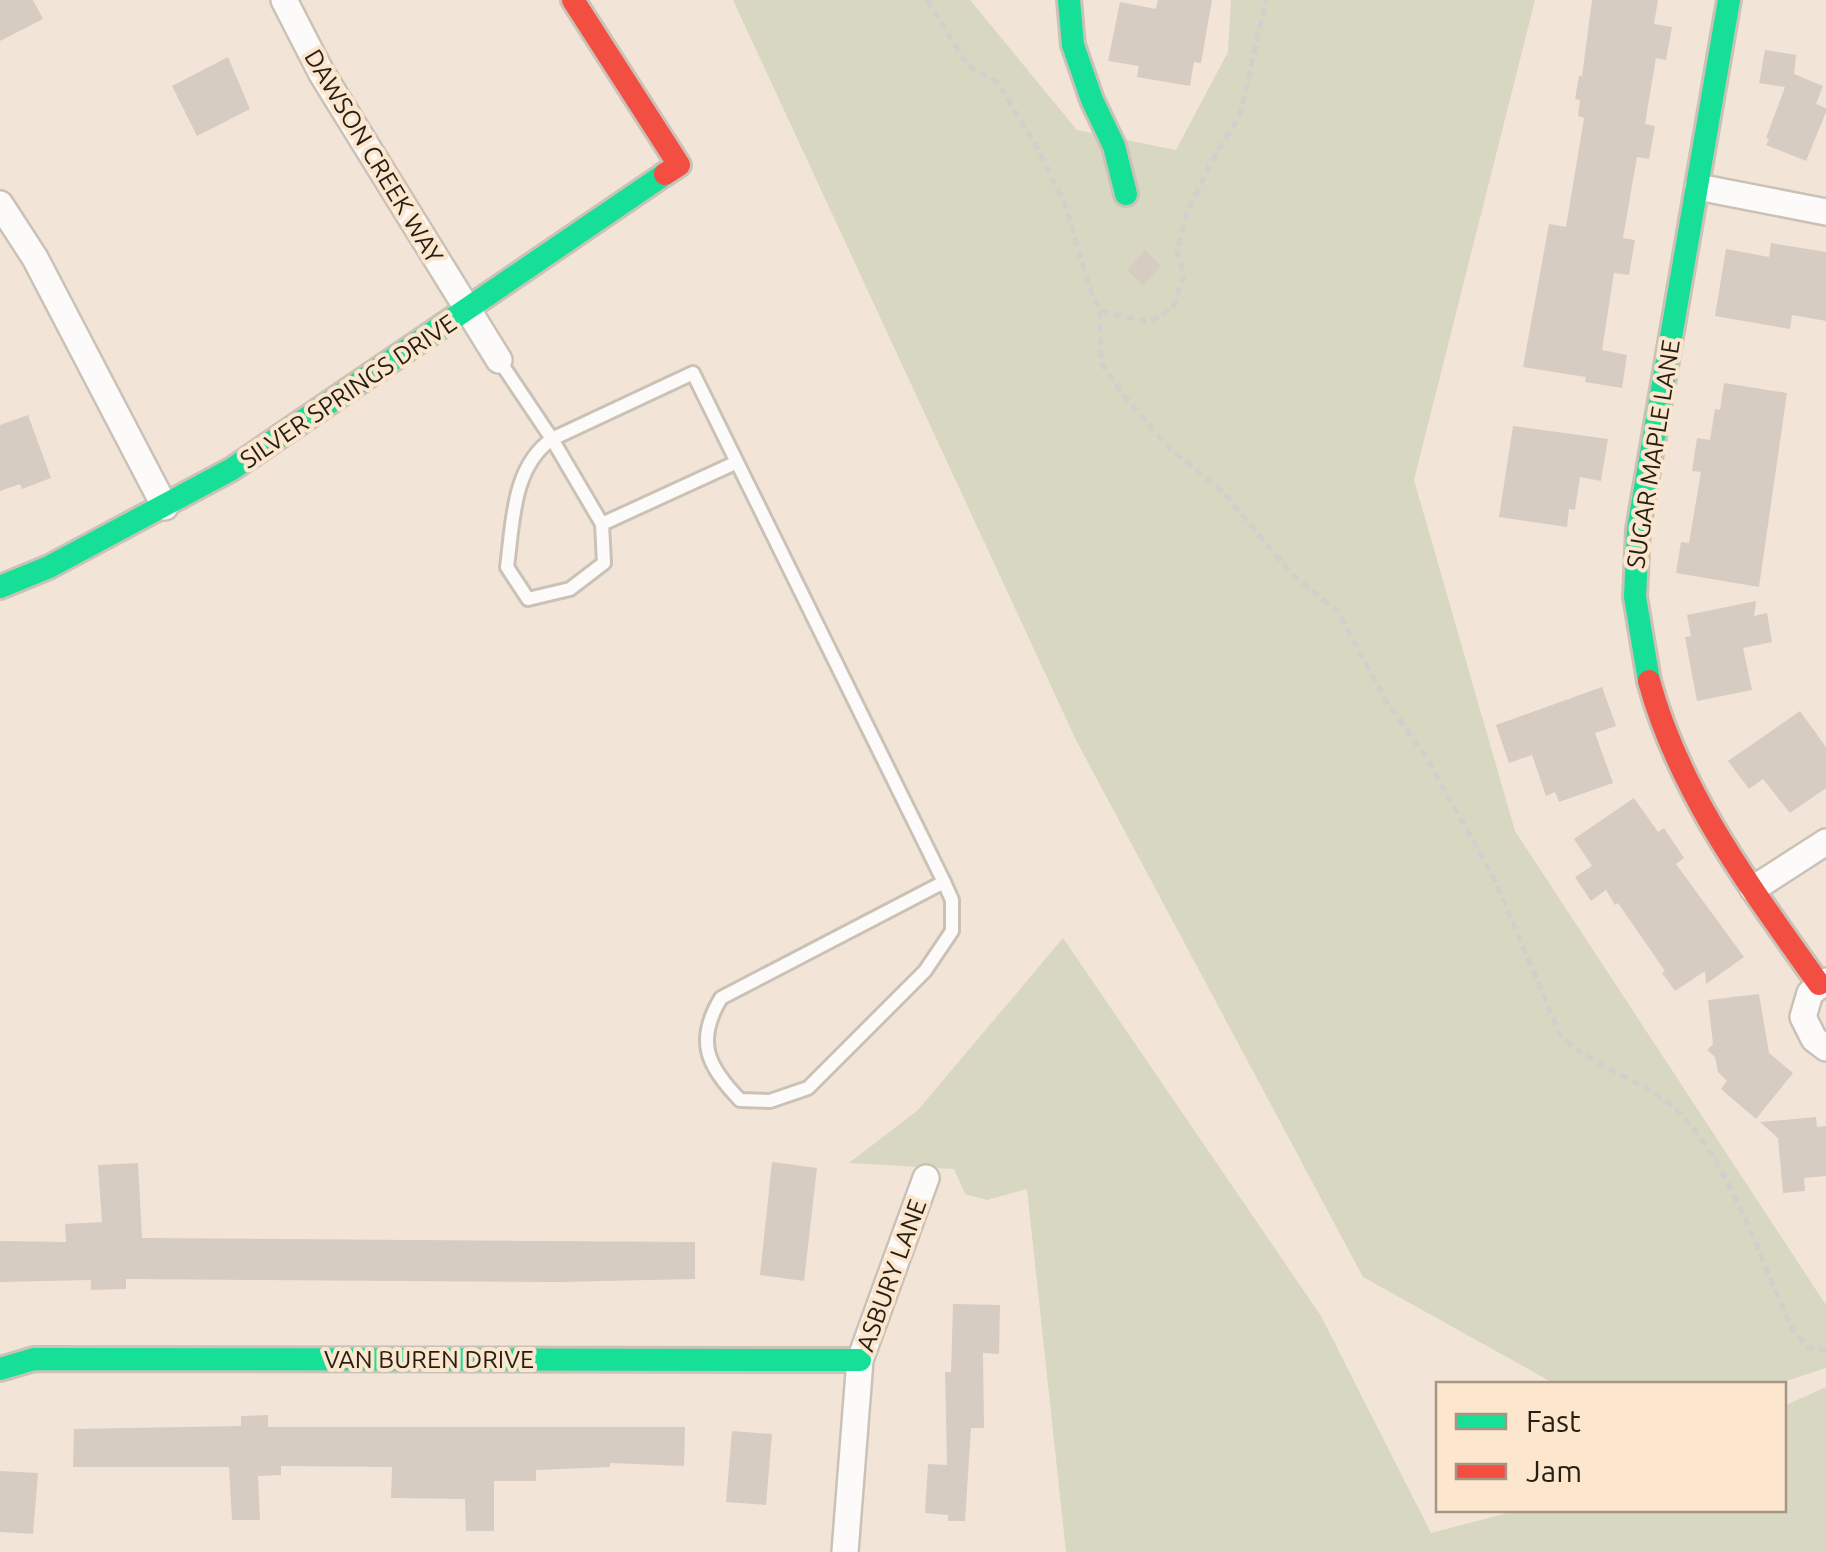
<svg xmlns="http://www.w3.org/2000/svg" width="1826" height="1552" viewBox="0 0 1826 1552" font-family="Ubuntu,sans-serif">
<rect width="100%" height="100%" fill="#f2e5d8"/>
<g fill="#d7d7c2">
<path d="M733 0H970L1077 130 1176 150 1228 52 1231 0H1535L1414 480 1515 831 1826 1305V1368L1777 1384H1555L1363 1277 1076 740Z"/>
<path d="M1063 938 1321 1316 1431 1533 1519 1510H1784V1406L1826 1387V1552H1066L1027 1189 987 1200 965 1194 954 1169 849 1163 918 1110Z"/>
</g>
<g fill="#d6ccc2">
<path d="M0 0H33L43 19 0 41Z"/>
<path d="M1158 0H1212L1201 63 1194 62 1190 86 1137 77 1139 66 1108 61 1120 2 1156 9Z"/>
<path d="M1592 0H1658L1654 24 1672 27 1666 60 1656 58 1645 124 1655 126 1649 159 1637 157 1623 238 1635 240 1629 275 1614 273 1602 350 1627 355 1622 388 1585 382 1586 377 1523 367 1549 224 1566 227 1584 118 1578 116 1580 100 1575 99 1579 76H1582Z"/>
<path d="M1765 50 1796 55 1794 74 1823 86 1816 104 1826 108V112L1806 161 1766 145 1769 139 1766 138 1785 87 1759 83Z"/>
<path d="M228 57 250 109 197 136 172 86Z"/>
<path d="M1771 243 1826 252V321L1792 315 1790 329 1715 316 1726 249 1769 257Z"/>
<path d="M1145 250 1161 266 1143 285 1127 270Z"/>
<path d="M1724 383 1787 393 1759 587 1676 573 1681 542 1689 543 1701 472 1692 471 1697 438 1710 440 1715 409 1720 410Z"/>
<path d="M28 415 51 478 22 489 20 484 0 491V425Z"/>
<path d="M1513 426 1608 439 1601 481 1580 477 1575 510 1569 509 1567 527 1499 517Z"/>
<path d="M1756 601 1754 616 1767 613 1772 642 1743 648 1752 690 1697 701 1685 637 1691 636 1687 615Z"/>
<path d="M1602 687 1616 726 1595 733 1613 783 1559 802 1555 792 1546 796 1532 755 1509 763 1496 725Z"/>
<path d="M1800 711 1826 747V788L1790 813 1763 779 1749 789 1728 761Z"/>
<path d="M1634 798 1658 832 1664 828 1684 858 1676 864 1744 957 1706 984 1705 971 1675 991 1662 973 1665 971 1618 903 1615 905 1606 890 1591 901 1575 877 1592 866 1574 839Z"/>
<path d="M1759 994 1769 1053 1793 1073 1756 1119 1721 1089 1727 1081 1718 1072 1715 1057 1707 1050 1713 1044 1708 1000Z"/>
<path d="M1816 1117 1817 1127 1826 1126V1176L1804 1178 1805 1191 1783 1193 1778 1138 1760 1122Z"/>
<path d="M772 1162 817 1168 804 1281 760 1275Z"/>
<path d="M138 1163 142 1238 695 1242V1279L560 1282 126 1279V1289L91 1290V1280L0 1282V1241L66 1242 65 1224 102 1222 98 1165Z"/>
<path d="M953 1304 1000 1305 999 1354 983 1353 984 1428H971L965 1521H948V1515L925 1513 928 1464 947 1465 945 1372H951Z"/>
<path d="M268 1415V1427H685L684 1466 610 1463V1467L536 1470V1481H494V1531H466L465 1499 391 1498 392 1467 281 1466V1475L258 1476 260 1520H232L229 1467H73L74 1429 241 1426V1416Z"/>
<path d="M732 1431 772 1434 766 1505 726 1502Z"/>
<path d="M0 1471 38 1473 33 1534 0 1532Z"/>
</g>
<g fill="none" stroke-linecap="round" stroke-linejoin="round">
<defs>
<g id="lane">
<path d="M499 360 552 439 693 373 944 882 952 900V931L925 971 808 1088 770 1101 740 1100C707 1066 695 1041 721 998L944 882"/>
<path d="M602 524 604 563 570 589 528 599 507 567C513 523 512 467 552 439L602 524 735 463"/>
</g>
<g id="street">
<path d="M284 0 322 74 499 360"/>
<path d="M1698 187 1826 212"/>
<path d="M0 204 35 258 165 507"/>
<path d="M1753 889 1826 842"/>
<path d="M1826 981 1810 993 1803 1017 1814 1039 1826 1048"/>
<path d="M845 1552 860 1360 926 1178"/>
</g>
<g id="fast">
<path d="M1069 0 1073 45 1092 100 1114 146 1126 194"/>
<path d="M0 587 49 567 232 469 665 174"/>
<path d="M1649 681 1635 597 1638 529 1729 0"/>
<path d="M0 1369 34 1359 860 1360"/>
</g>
<g id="jam">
<path d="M573 0 679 165 665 174"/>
<path d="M1649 681C1680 795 1752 889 1819 984"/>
</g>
</defs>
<use href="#lane" stroke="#cbc2b7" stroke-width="18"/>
<use href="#street" stroke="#cbc2b7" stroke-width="30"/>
<use href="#fast" stroke="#cbc2b7" stroke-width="28"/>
<use href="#jam" stroke="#cbc2b7" stroke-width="28"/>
<g stroke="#d3cfcb" stroke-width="5" stroke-dasharray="8 5" stroke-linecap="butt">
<path d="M927 0 968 66 997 82 1039 151 1066 207 1089 286 1100 311 1149 322 1173 308 1184 275 1177 251 1187 213 1213 159 1240 115 1266 0"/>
<path d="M1100 311 1101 362 1119 390 1168 447 1223 492 1290 572 1338 612 1388 704 1426 757 1495 880 1560 1035C1593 1068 1642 1078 1676 1110 1732 1162 1761 1266 1795 1334L1809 1348 1826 1350"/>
</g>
<use href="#lane" stroke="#fdfbf9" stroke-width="12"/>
<use href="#street" stroke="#fdfbf9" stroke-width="25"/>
<use href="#fast" stroke="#16e098" stroke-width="22"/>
<use href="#jam" stroke="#f24e42" stroke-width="22"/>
</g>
<g text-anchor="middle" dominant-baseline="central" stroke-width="8" stroke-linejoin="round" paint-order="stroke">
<g font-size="25" fill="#261f15" stroke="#fce6cd">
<text transform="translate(374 156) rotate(59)">DAWSON CREEK WAY</text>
<text transform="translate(348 391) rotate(-34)">SILVER SPRINGS DRIVE</text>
<text transform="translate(1653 454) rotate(-81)">SUGAR MAPLE LANE</text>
<text transform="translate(891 1275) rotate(-70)">ASBURY LANE</text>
<text x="429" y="1359">VAN BUREN DRIVE</text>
</g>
</g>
<rect x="1436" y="1382" width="350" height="130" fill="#fce6cd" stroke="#a69683" stroke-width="2.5"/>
<rect x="1456" y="1414" width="50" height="15" fill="#16e098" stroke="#a69683" stroke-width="2.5"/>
<text x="1526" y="1432" font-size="30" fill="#261f15">Fast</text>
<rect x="1456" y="1464" width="50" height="15" fill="#f24e42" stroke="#a69683" stroke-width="2.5"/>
<text x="1526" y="1482" font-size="30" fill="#261f15">Jam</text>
</svg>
